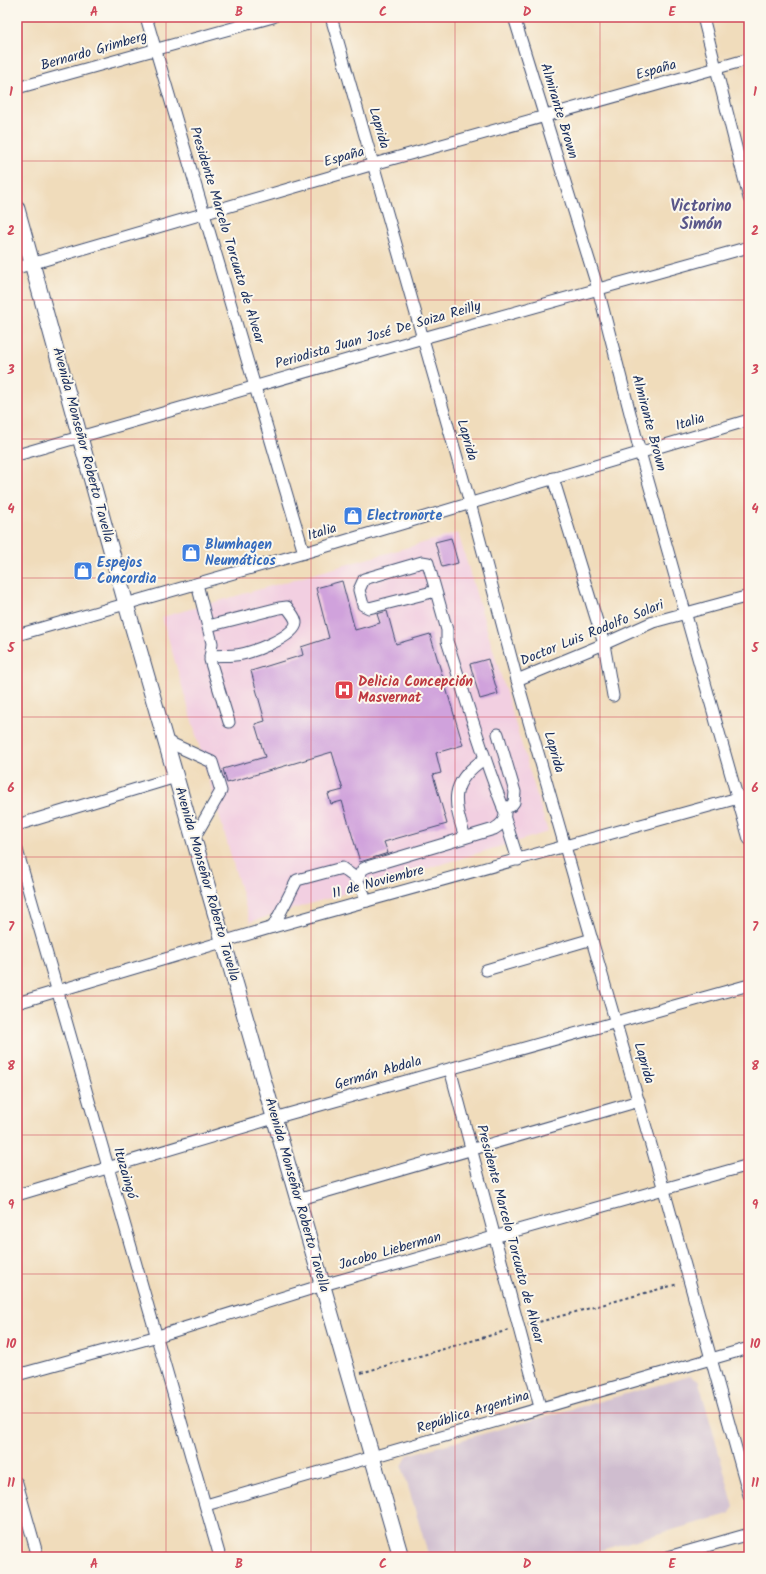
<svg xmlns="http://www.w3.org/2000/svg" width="766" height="1574" viewBox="0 0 766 1574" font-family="Kalam,sans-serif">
<rect width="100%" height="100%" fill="#fbf7ec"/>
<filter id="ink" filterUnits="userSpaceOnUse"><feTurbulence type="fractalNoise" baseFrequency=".025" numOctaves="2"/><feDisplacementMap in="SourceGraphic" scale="8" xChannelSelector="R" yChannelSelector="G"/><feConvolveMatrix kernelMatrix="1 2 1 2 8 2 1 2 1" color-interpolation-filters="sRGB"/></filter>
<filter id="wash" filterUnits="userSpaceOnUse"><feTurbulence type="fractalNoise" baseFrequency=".012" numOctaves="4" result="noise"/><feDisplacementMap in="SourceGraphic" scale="16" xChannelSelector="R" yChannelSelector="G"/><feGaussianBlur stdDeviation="0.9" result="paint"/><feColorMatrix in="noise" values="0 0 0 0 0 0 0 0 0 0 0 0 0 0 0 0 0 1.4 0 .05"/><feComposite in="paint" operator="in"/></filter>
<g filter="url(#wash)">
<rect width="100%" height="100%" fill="#f0dcbb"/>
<path fill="#f2cfe1" d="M458 533 548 832 250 922 162 617Z"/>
<path fill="#cfbdcf" d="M690 1376 699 1382 734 1507 729 1514 576 1557H429L402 1466 408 1455Z"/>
<g id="blocks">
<g fill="#d0a2dc">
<path d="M451 538 458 563 442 567 435 542Z"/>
<path d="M342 581 355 630 380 623 377 614 387 611 396 644 430 634 463 745 436 753 441 773 433 775 447 824 384 842 388 853 360 862 342 801 331 804 328 794 343 790 332 752 227 783 223 769 265 757 255 724 265 721 251 671 303 655 301 647 329 638 316 588Z"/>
<path d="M488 659 498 694 480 699 470 664Z"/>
</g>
</g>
</g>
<g filter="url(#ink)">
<use href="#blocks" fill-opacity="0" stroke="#3b496c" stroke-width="1"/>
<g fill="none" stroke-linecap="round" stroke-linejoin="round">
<defs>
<g id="minor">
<path d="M146 17 304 553"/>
<path d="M331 17 470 503 517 680 664 1190 749 1495"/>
<path d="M514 17 598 289 640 452 749 839"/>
<path d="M703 17 749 198"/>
<path d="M17 88 273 17"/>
<path d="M17 268 374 164 749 59"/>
<path d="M17 455 423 338 749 247"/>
<path d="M553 478 604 644 613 696"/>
<path d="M197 584 212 643 210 660 229 722"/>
<path d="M208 626 279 608 287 607C290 612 296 617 296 623 295 637 247 655 235 655 227 656 219 655 210 656"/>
<path d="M17 635 304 553 749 420"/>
<path d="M517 680 604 644 653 622 749 596"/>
<path d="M498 734 515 792 514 802 511 806 503 808"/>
<path d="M166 741 212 762 221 791 194 838"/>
<path d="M505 819 518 860"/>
<path d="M17 825 176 777"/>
<path d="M465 837C453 801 449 783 484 759"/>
<path d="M17 850 220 1557"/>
<path d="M357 879 363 869 367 867 494 829C502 824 505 821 505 812 482 756 466 698 447 641V630L428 563 422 562 364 579 359 590 363 605 369 608 436 591"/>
<path d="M273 927 297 880 342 868 357 879 367 901"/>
<path d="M486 970 592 939"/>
<path d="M17 1003 273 927 749 795"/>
<path d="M450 1069 540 1407"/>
<path d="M17 1195 274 1118 749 985"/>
<path d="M297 1200 639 1101"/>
<path d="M17 1375 158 1336 323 1285 749 1165"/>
<path d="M17 1483 38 1557"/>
<path d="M206 1505 749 1348"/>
<path d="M668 1557 749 1534"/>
</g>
<path id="major" d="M17 209 126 604 401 1557"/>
</defs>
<use href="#minor" stroke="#3b496c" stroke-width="13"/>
<use href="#major" stroke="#3b496c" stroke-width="17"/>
<g stroke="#3b496c" stroke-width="2" stroke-dasharray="3 3" stroke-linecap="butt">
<path d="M528 1325 678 1284"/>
<path d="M361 1373 509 1330"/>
</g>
<use href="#minor" stroke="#fff" stroke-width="11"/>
<use href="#major" stroke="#fff" stroke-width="15"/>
</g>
</g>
<path fill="none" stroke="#d1495b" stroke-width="1" stroke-opacity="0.55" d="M166 17V1557M311 17V1557M455 17V1557M600 17V1557M17 161H749M17 300H749M17 439H749M17 578H749M17 717H749M17 857H749M17 996H749M17 1135H749M17 1274H749M17 1413H749"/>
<defs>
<symbol id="shop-square" viewBox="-11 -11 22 22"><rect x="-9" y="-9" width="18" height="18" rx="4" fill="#3f7fe0" stroke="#fbf7ec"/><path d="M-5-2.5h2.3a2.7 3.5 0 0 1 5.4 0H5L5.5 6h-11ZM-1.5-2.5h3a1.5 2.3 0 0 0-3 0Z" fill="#fff"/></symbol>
<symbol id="hospital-square" viewBox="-11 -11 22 22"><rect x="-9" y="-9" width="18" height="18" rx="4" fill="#e0444e" stroke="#fbf7ec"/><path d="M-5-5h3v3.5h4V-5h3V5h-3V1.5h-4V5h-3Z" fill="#fff"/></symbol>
</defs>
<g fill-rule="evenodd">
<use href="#shop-square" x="342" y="505" width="22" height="22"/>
<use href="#shop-square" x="180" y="542" width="22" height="22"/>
<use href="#shop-square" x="72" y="560" width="22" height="22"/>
<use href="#hospital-square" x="333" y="679" width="22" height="22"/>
</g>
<g text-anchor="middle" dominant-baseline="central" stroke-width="4" stroke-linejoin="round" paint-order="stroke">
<g font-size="14" fill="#1b2f5e" stroke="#fbf7ec">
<text transform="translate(94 51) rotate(-16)">Bernardo Grimberg</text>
<text transform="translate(656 70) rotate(-16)">España</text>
<text transform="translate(559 111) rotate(73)">Almirante Brown</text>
<text transform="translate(379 128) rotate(74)">Laprida</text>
<text transform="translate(344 157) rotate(-16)">España</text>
<text transform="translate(227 235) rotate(73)">Presidente Marcelo Torcuato de Alvear</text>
<text transform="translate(378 335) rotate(-16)">Periodista Juan José De Soiza Reilly</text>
<text transform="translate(690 422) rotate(-17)">Italia</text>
<text transform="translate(649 423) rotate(75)">Almirante Brown</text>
<text transform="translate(467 440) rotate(74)">Laprida</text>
<text transform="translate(83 445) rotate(75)">Avenida Monseñor Roberto Tavella</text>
<text transform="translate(322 532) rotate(-17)">Italia</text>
<text transform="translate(592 633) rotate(-22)">Doctor Luis Rodolfo Solari</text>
<text transform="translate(554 752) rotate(74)">Laprida</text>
<text transform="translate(378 882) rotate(-15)">11 de Noviembre</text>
<text transform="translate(207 884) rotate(74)">Avenida Monseñor Roberto Tavella</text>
<text transform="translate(644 1063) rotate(74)">Laprida</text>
<text transform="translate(378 1073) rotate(-16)">Germán Abdala</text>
<text transform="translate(125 1173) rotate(74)">Ituzaingó</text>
<text transform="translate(297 1195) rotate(74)">Avenida Monseñor Roberto Tavella</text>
<text transform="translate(510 1234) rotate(75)">Presidente Marcelo Torcuato de Alvear</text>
<text transform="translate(390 1251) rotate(-16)">Jacobo Lieberman</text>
<text transform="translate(473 1412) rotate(-17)">República Argentina</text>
</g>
<g font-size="14" font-weight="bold" fill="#366cbe" stroke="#fbf7ec" text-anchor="start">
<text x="367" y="516">Electronorte</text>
<text x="205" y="545">Blumhagen<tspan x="205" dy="16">Neumáticos</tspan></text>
<text x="97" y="563">Espejos<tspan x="97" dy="16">Concordia</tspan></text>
</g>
<g font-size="14" font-weight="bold" fill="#be3a42" stroke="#fbf7ec" text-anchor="start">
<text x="358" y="682">Delicia Concepción<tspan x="358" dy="16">Masvernat</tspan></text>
</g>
<g font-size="16" font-weight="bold" fill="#5a578a" stroke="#fbf7ec">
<text x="701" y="206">Victorino<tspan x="701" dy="18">Simón</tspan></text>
</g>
</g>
<rect width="766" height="1574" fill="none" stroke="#fbf7ec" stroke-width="44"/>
<rect x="22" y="22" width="722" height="1530" fill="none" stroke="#d1495b" stroke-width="1.5"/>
<g font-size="13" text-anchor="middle" font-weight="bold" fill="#d1495b">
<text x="94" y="16">A</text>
<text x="239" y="16">B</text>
<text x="383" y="16">C</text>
<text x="527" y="16">D</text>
<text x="672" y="16">E</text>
<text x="11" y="96">1</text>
<text x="755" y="96">1</text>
<text x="11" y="235">2</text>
<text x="755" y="235">2</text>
<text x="11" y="374">3</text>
<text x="755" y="374">3</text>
<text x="11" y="513">4</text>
<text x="755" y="513">4</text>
<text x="11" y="652">5</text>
<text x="755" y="652">5</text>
<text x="11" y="792">6</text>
<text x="755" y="792">6</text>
<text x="11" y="931">7</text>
<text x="755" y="931">7</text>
<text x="11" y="1070">8</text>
<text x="755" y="1070">8</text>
<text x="11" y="1209">9</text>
<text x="755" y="1209">9</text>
<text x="11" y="1348">10</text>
<text x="755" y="1348">10</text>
<text x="11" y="1487">11</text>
<text x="755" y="1487">11</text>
<text x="94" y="1568">A</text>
<text x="239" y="1568">B</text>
<text x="383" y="1568">C</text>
<text x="527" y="1568">D</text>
<text x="672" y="1568">E</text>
</g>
</svg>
